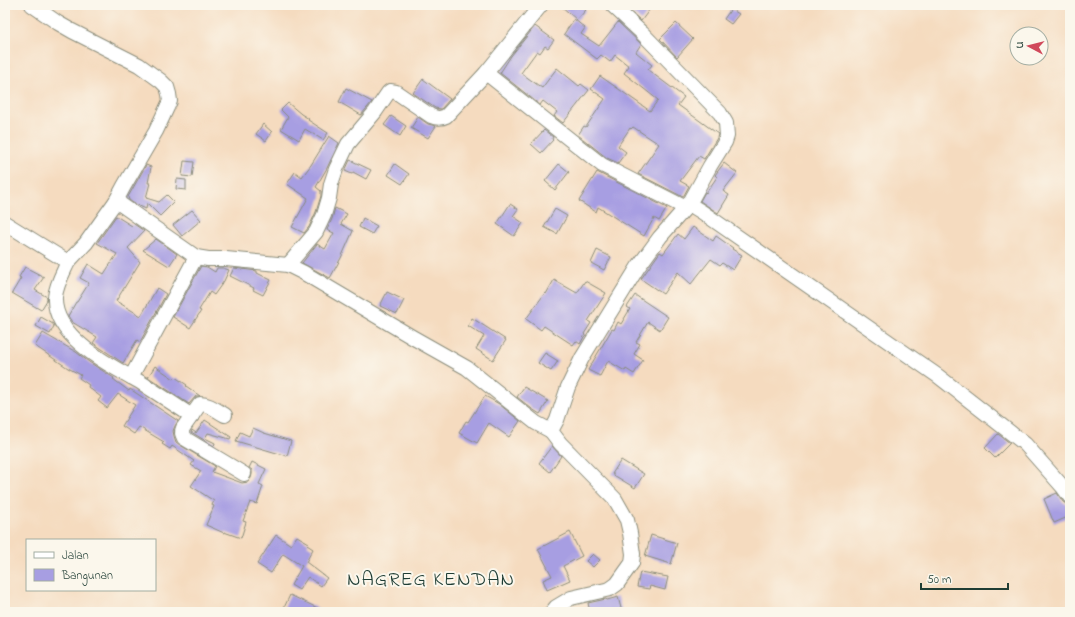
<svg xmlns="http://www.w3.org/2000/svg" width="1075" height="617" viewBox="0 0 1075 617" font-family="'Indie Flower',sans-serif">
<rect width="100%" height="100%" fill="#fbf7ec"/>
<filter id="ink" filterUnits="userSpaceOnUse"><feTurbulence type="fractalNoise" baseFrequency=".025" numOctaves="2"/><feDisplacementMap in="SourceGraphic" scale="8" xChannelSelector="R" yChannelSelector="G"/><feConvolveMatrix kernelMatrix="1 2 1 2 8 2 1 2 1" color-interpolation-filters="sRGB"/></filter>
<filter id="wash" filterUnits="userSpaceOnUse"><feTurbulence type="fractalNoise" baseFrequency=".012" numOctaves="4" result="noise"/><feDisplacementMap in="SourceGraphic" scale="16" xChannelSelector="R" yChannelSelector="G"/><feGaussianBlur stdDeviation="0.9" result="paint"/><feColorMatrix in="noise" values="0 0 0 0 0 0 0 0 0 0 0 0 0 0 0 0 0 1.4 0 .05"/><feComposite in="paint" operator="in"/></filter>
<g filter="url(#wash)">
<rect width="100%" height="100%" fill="#f5dbbf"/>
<g id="blocks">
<g fill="#a79ee2">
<path d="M560 5H580L586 10 577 20Z"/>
<path d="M624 5H653L641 21Z"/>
<path d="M731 9 739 14 731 24 724 19Z"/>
<path d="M574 19 585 28 581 34 599 46 618 22 641 44 636 52 652 65 648 70 684 97 678 105 718 134 717 138 704 159 699 156 680 181 689 186 683 197 638 174 659 144 633 127 631 129 630 128 618 146 626 152 618 163 607 158 578 135 584 126 586 127 605 99 591 89 600 76 650 111 658 100 624 73 629 66 615 55 610 62 601 55 597 59 564 34Z"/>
<path d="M676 23 693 39 677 57 660 39Z"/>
<path d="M535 26 554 40 548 48 545 46 540 53 537 51 521 73 542 88 557 68 579 86 581 84 589 90 563 123 554 116 557 112 543 101 540 105 500 73 511 56Z"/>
<path d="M423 79 450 99 441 109 435 108 413 93Z"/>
<path d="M346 88 372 102 361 115 339 102Z"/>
<path d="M288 103 301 114 309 119 308 120 328 133 323 140 305 129 299 140 281 129 288 117 281 110Z"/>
<path d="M391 116 406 126 400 136 384 125Z"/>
<path d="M418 117 428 124 436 126 428 138 411 128Z"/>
<path d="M263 124 272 132 266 141 256 134Z"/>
<path d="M544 130 553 137 552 139 553 140 541 153 531 144Z"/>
<path d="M329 136 339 143 327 168 316 187 321 191V196L316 212 309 227 304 233 292 227 308 198 287 184 295 172 302 177 311 165Z"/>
<path d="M350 160 371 170 366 179 353 172 352 174 345 171Z"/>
<path d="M184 161 194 162 192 177 182 176Z"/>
<path d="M724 163 737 173 723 191 729 195 718 213 700 201 705 192 706 193 717 177 715 175Z"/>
<path d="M395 164 409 174 402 184 388 175Z"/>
<path d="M559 164 569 172 555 190 545 181Z"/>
<path d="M146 165 151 167 148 183H150L146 198 159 202 167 195 174 202 160 216 147 203 146 209 133 203 129 200 128 197Z"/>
<path d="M597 172 667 208 659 221 654 218 644 236 598 207 596 212 579 201Z"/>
<path d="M177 179 186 180V190L176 189Z"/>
<path d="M510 204 518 209 513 216 523 223 514 236 497 224Z"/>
<path d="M335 208 347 214 341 224 353 231 341 258 330 278 302 263 317 244 325 249 334 233 327 230 332 219Z"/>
<path d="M555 209 567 216 557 234 544 227Z"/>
<path d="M192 210 201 220 182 236 173 225Z"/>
<path d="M116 216 132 226 134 224 144 231 128 248 140 262 116 301 141 316 157 288 166 294 140 342 137 340 123 363 93 343 97 337 72 322 68 316 76 302H77L89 283 80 278 88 264 104 274 117 254 97 243Z"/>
<path d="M363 218 377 226 372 234 359 227Z"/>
<path d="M693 227 713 241 716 236 733 248 732 249 742 255 733 270 722 263 720 265 711 259 691 284 678 272 663 294 641 279 660 252 663 254 678 234 684 239Z"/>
<path d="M156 239 177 254 169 266 143 250Z"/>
<path d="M597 250 611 257 604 270 591 263Z"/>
<path d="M201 266 207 267 215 272 217 268H223L229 270 224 281 214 295 210 292 199 310 201 311 190 328 173 317Z"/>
<path d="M25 267 44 277 35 290 47 297V300L41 310 12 293 21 278 19 277Z"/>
<path d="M234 268 257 271V273L271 280 263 295 253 290 254 288 230 276Z"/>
<path d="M554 280 577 293 585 281 606 293 588 321 591 323 584 334 585 335 580 344 576 341 573 345 544 326 541 330 526 319 545 293 546 294Z"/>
<path d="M387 292 404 300 397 314 380 306Z"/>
<path d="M635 295 668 317 660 330 648 322 636 342 640 344 634 354 643 360 634 374 626 369 625 371 608 361 600 376 588 370 612 329 614 330 618 322 621 324 630 309 627 307Z"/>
<path d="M41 317 53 324 54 326 50 334 36 326Z"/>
<path d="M472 318 506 340 493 360 476 349 484 336 468 326Z"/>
<path d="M43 333 76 352 89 362 114 378 113 379 129 391 130 389 178 421 175 426 173 431 174 436 176 442 180 445 215 466 212 472 242 483 248 482 251 478 252 474V470L249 468 252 462 266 469 259 484 263 486 257 504 250 502 243 521 246 522 241 538 224 532V533L206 525 214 506 212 505 214 501 191 486 201 471 191 465 194 461 172 446 170 449 162 444 164 442 139 427 134 434 122 426 135 405 118 394 107 408 98 401 101 397 88 387 89 385 79 378 81 375 68 368 35 346Z"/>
<path d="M545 353 558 361 551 371 538 363Z"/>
<path d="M155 366 174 379 175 377 187 385 186 386 200 396H196L189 404 148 377Z"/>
<path d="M524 387 548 401 540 414 532 409 517 397Z"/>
<path d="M485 396 499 404 520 421 509 437 489 423 477 443 459 433 466 421 468 422Z"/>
<path d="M205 420 231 437 230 439 208 433 205 438 215 443 214 446 191 432 192 430 196 433Z"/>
<path d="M253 428 264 433 291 441 287 456 236 441 240 432 249 436Z"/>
<path d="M998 434 1010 443 995 458 985 448Z"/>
<path d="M552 446 561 456 550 472 539 463Z"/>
<path d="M621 460 644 474 635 488 612 474Z"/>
<path d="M1057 493 1063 502 1068 505 1070 509V516L1054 523 1044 499Z"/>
<path d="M570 532 582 556 563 566 570 580 547 590 543 580 552 576 538 549Z"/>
<path d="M276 535 291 545 297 536 309 543 307 545 313 549 306 562 327 578 321 586 308 577 299 590 291 585 302 566 283 554 271 573 257 564Z"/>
<path d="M651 535 677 543 671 564 645 556Z"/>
<path d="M593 554 600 560 593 567 586 561Z"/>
<path d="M640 572 668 577 665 590 650 586 649 589 637 587Z"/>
<path d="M290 595 326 612H282Z"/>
<path d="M618 597 622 612H590L588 603 606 599 607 600Z"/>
</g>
</g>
</g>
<g filter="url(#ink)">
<use href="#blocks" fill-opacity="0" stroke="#8a8c7a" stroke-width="1"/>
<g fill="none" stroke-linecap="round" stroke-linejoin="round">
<defs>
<g id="minor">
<path d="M32 5 58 23 72 31 139 65 161 81 167 87 169 94 170 101 156 131 124 186 116 201"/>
<path d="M612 5 642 33 720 113 726 123 727 136 725 142 710 166 689 204 702 212 938 376 1025 444 1062 486 1070 497"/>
<path d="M486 73 602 165 686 208"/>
<path d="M5 223 68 262 86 243 116 201 196 257 208 259H226L288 265 304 273 412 337 467 368 536 423 551 431"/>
<path d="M68 262C63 273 56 285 55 297 53 334 103 362 131 377L196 257"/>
<path d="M288 265 316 232 324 215 329 198 331 184 336 169 348 144 375 112 388 93 390 91 396 92 431 116C436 118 440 119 446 116L486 73 541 5"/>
<path d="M131 377 140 382 192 416"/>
<path d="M225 415C217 411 210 404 200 404L183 428C181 432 182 434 184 438L244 474"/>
<path d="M552 612 556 607 571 598 610 589 617 584 632 563 633 554 630 533 627 520 615 499 560 443 551 431 557 420 568 387 582 358 638 267 660 237 689 204"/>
</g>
</defs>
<use href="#minor" stroke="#8a8c7a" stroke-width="16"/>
<use href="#minor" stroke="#fff" stroke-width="14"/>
</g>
</g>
<g text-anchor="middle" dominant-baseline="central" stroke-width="4" stroke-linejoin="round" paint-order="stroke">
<g font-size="20" letter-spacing="1" fill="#1f3d34" stroke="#fbf7ec">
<text x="431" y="580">NAGREG KENDAN</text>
</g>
</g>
<rect width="1075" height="617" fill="none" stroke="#fbf7ec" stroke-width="20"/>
<rect x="26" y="539" width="130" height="52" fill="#fbf7ec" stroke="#a3ada2"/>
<rect x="34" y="552" width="20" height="6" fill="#ffffff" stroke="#a3ada2"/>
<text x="62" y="559" font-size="12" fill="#1f3d34">Jalan</text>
<rect x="34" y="569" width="20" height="12" fill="#a79ee2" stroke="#a3ada2"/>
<text x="62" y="579" font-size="12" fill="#1f3d34">Bangunan</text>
<g transform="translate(1029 46) rotate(277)"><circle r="19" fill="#fbf7ec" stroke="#a3ada2"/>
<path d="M0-3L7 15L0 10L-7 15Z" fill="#d1495b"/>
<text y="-6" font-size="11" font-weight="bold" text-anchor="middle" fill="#1f3d34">U</text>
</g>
<path d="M921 583v6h87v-6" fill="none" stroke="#1f3d34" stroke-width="2"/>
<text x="927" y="583" font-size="12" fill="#1f3d34" stroke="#fbf7ec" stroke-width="3" paint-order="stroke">50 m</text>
</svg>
